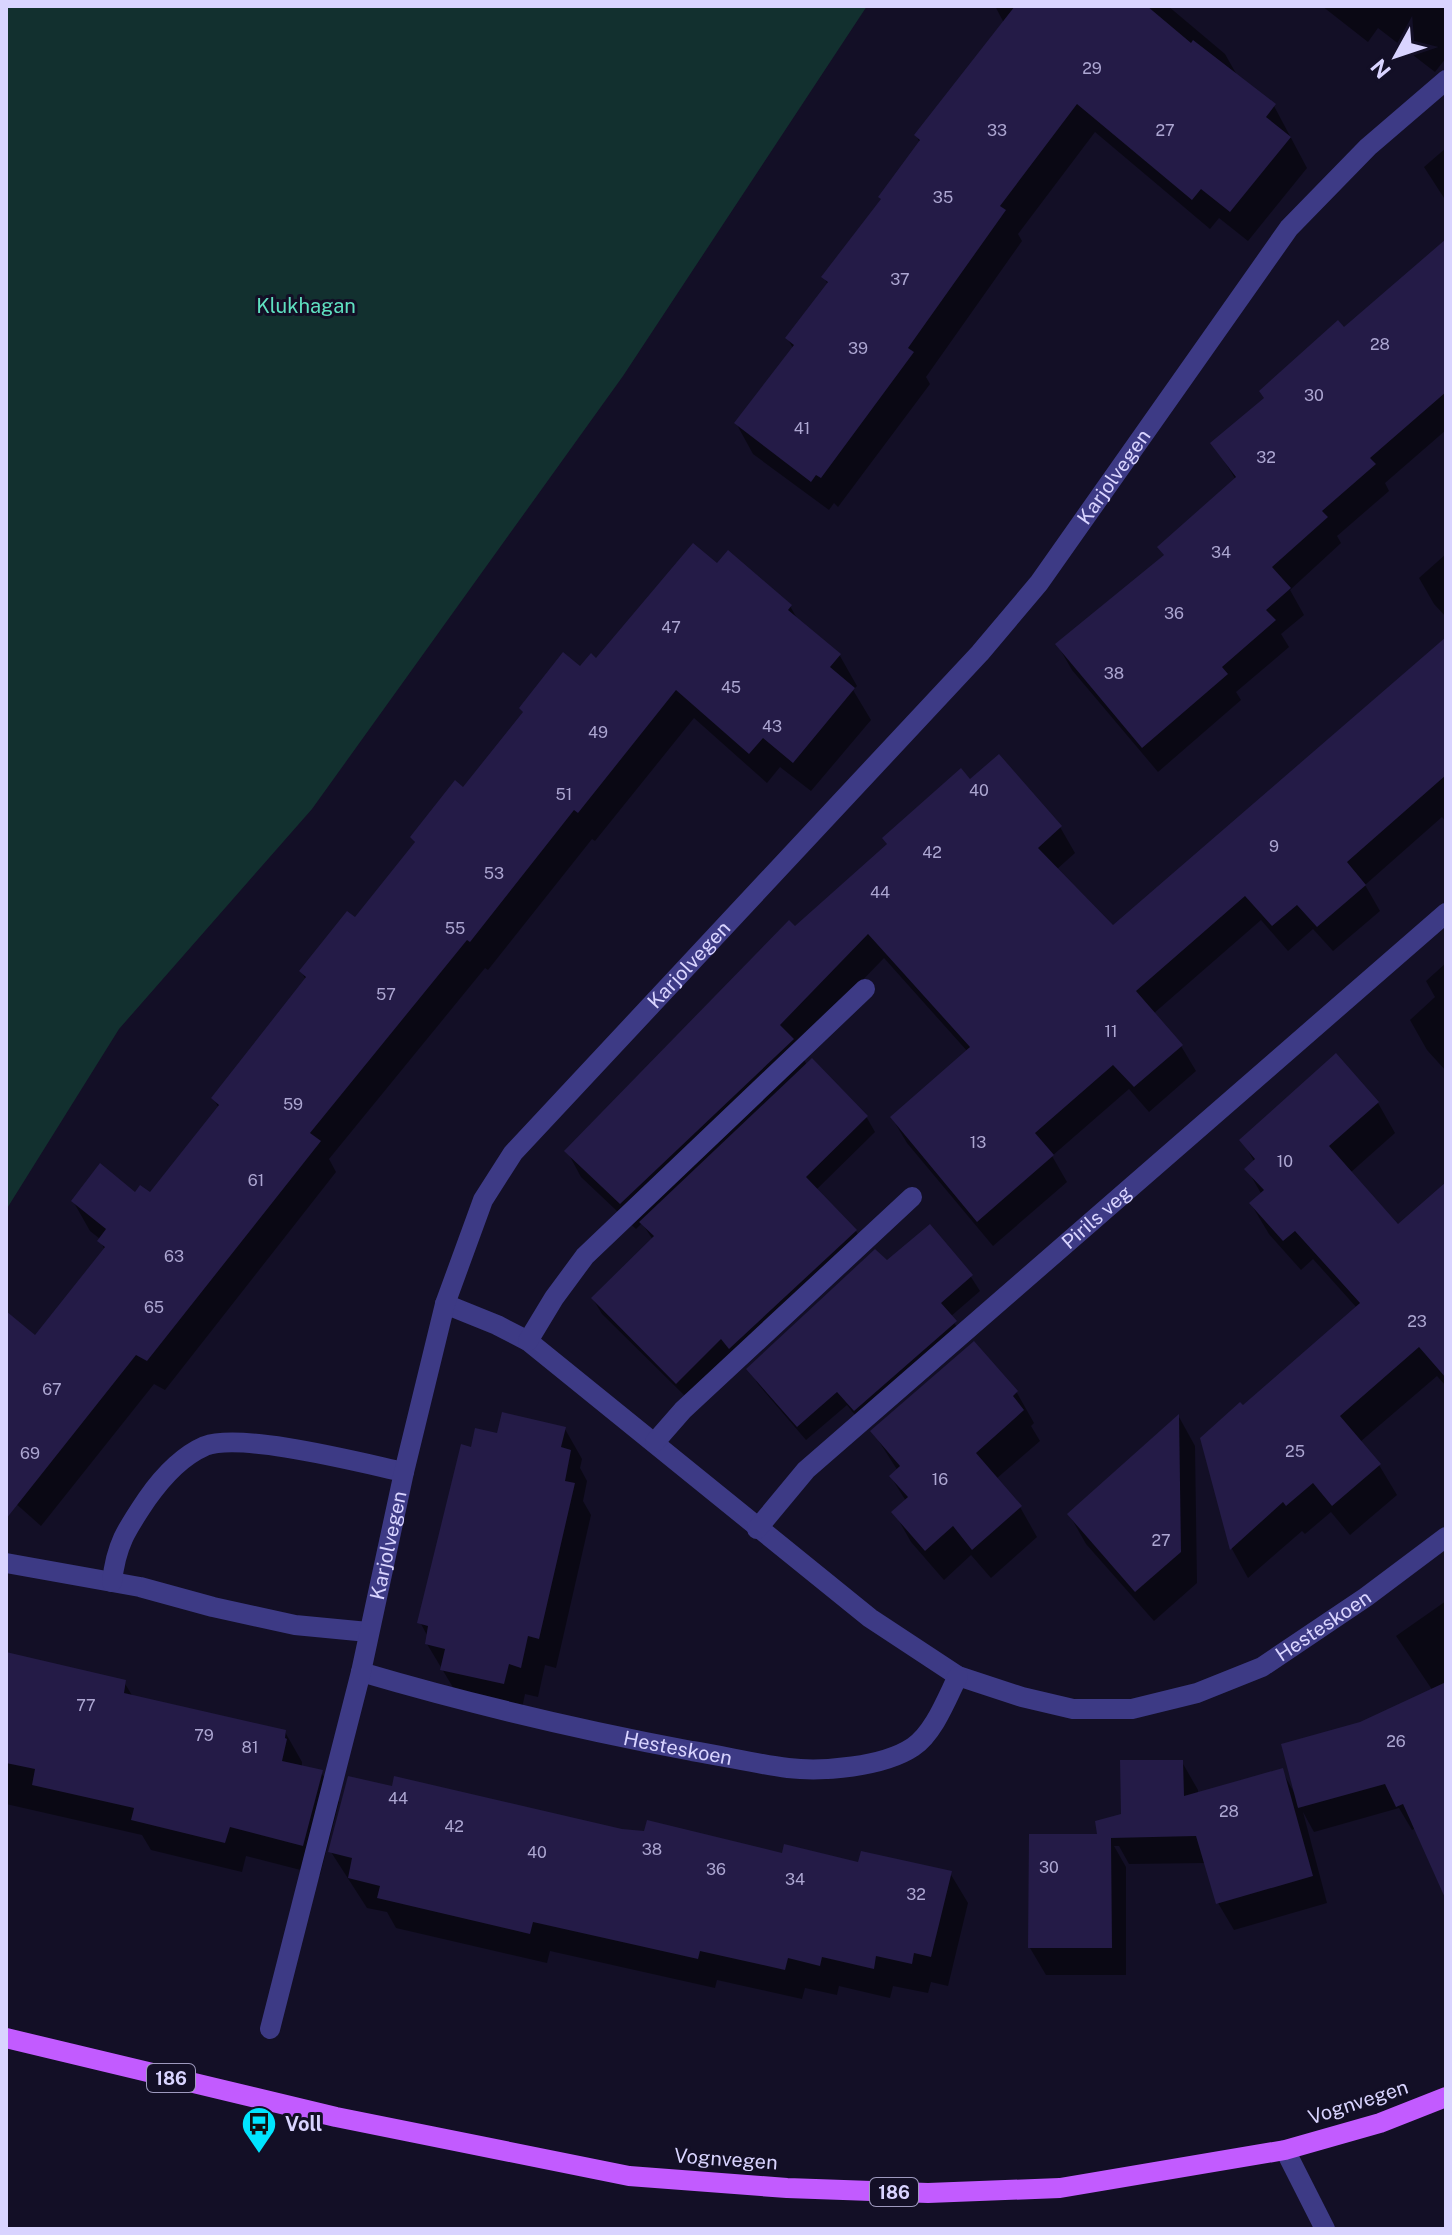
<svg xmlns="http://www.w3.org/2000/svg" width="1452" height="2235" viewBox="0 0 1452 2235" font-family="'Public Sans',sans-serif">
<rect width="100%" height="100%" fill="#130f26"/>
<path fill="#12302f" d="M6 6H867L623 376 312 809 119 1029 6 1210Z"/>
<g fill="#0007">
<path d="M995 6H1168L1225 54 1238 77 1274 106 1307 168 1248 241 1219 218 1210 229 1095 132 1018 234 1022 241 926 377 930 384 838 507 834 503 829 510 753 454 736 423 793 348 787 338 828 285 824 277 882 200 920 143 916 135 1004 23Z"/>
<path d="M1322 6H1446V58L1435 72 1378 28 1368 42Z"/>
<path d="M1446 148V201L1424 167Z"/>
<path d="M1446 242V430L1385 483 1389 491 1337 536 1341 543 1290 590 1304 615 1281 634 1289 647 1236 692 1241 700 1158 772 1072 670 1057 644 1165 556 1160 547 1236 480 1213 443Z"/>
<path d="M1446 554V617L1434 604 1419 578Z"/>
<path d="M717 566 790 606 799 622 840 656 857 686 853 690 871 720 811 791 780 767 767 783 694 718 595 841 592 839 488 970 485 968 329 1159 336 1172 165 1390 154 1384 41 1526 14 1502 6 1499V1339L36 1338 105 1251 100 1239 90 1231 73 1201 150 1195 219 1108 213 1098 306 980 301 971 356 920 416 844 412 837 464 790 581 669 597 661Z"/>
<path d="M1446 640V822L1442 817 1365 885 1380 911 1333 951 1313 929 1288 951 1261 920 1153 1014 1181 1046 1196 1071 1149 1112 1129 1089 1052 1156 1067 1182 993 1246 907 1143 892 1118 968 1052 884 958 797 1048 807 1065 812 1060 867 1118 875 1132 816 1190 856 1231 864 1246 686 1397 602 1314 593 1299 653 1240 642 1223 636 1229 581 1177 567 1151 795 929 999 757 1060 827 1075 853 1056 870 1113 928Z"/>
<path d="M1446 963V1071L1427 1050 1410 1020 1435 997 1426 981Z"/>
<path d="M1378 1103 1395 1133 1350 1173 1398 1227 1446 1184V1386L1437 1376 1360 1442 1379 1465 1397 1495 1350 1535 1331 1512 1305 1534 1302 1531 1248 1578 1232 1549 1202 1438 1243 1408 1357 1308 1313 1259 1301 1270 1269 1234 1251 1204 1262 1195 1247 1169 1255 1163 1242 1140Z"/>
<path d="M929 1226 971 1277 980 1291 950 1317 964 1337 863 1425 847 1405 806 1440 758 1384 749 1369 887 1263Z"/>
<path d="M974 1344 1017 1393 1034 1423 1031 1426 1040 1441 996 1479 1020 1507 1037 1537 991 1578 971 1555 944 1580 911 1542 894 1512 906 1501 891 1477 898 1471 873 1432Z"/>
<path d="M1179 1417 1195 1446 1197 1583 1154 1621 1086 1544 1069 1514Z"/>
<path d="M565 1429 582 1459 580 1468 587 1481 583 1501 591 1515 556 1668 545 1665 538 1697 525 1694 521 1713 460 1699 427 1644 428 1637 420 1622 472 1450 498 1435Z"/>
<path d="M1446 1601V1861L1416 1828 1412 1830 1399 1808 1314 1832 1303 1812 1327 1903 1234 1930 1218 1903 1206 1863 1129 1864 1119 1846H1114L1126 1867V1975H1046L1030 1948 1100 1836 1182 1762 1198 1790V1794L1282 1771 1295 1794 1361 1724 1433 1691 1396 1636Z"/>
<path d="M6 1654 124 1682 133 1697 285 1732 302 1762V1767L321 1772 339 1802 320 1875 246 1856 242 1872 151 1850 142 1835 6 1804Z"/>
<path d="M622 1831 784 1856 950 1873 968 1903 948 1986 931 1982 928 1993 893 1986 890 1998 839 1986 837 1995 805 1988 802 1999 717 1980 715 1988 550 1951 547 1963 396 1928 387 1912 367 1908 331 1852Z"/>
</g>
<g fill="#241b47">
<path d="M1015 6H1147L1191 43 1193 40 1276 104 1266 117 1291 137 1230 212 1201 189 1192 200 1077 104 1000 206 1006 210 908 348 914 352 821 478 816 475 811 482 734 423 794 345 785 338 828 282 821 277 881 199 878 197 920 140 914 135Z"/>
<path d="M1446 239V392L1370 458 1376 464 1322 511 1328 517 1272 567 1291 588 1266 610 1276 620 1222 667 1228 674 1142 748 1055 644 1164 555 1157 547 1236 477 1210 443 1264 398 1259 391 1338 320 1344 327Z"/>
<path d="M693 543 717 563 728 550 792 605 788 610 841 654 830 667 855 688 793 763 763 738 749 754 676 690 578 813 574 810 470 942 467 940 310 1133 321 1141 147 1361 136 1355 6 1519V1311L35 1335 105 1247 97 1241 106 1229 71 1201 100 1163 135 1192 140 1185 150 1192 219 1105 211 1098 306 977 299 971 347 911 355 917 415 842 410 837 455 780 463 787 523 712 519 708 563 652 580 666 591 653 596 658Z"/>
<path d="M1446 637V775L1347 862 1366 885 1317 927 1297 905 1272 926 1245 896 1136 991 1183 1045 1134 1087 1113 1065 1035 1133 1054 1155 977 1222 890 1117 970 1047 868 934 780 1025 794 1039 620 1204 564 1151 789 920 795 926 887 844 882 838 961 768 970 779 999 754 1062 826 1038 848 1113 925Z"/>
<path d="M1336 1053 1379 1102 1329 1146 1398 1224 1446 1182V1378L1419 1347 1340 1416 1381 1464 1332 1506 1313 1483 1286 1506 1283 1502 1230 1550 1200 1438 1240 1402 1243 1405 1360 1303 1295 1231 1283 1241 1249 1203 1264 1190 1244 1169 1255 1159 1239 1140Z"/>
<path d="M812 1058 868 1116 806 1177 857 1230 729 1349 721 1339 676 1384 591 1298 654 1236 639 1222Z"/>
<path d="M930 1224 973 1275 941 1303 957 1321 854 1411 837 1392 797 1427 746 1369 875 1249 887 1260Z"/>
<path d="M974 1341 1018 1391 1013 1396 1024 1410 976 1453 1022 1506 972 1550 953 1526 925 1551 891 1512 908 1497 889 1476 900 1466 870 1431Z"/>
<path d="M502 1412 566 1427 561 1447 571 1450 565 1481 575 1483 539 1639 528 1636 521 1668 509 1664 504 1684 440 1670 445 1649 425 1644 428 1626 417 1623 461 1444 471 1447 475 1428 497 1433Z"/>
<path d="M1179 1414 1181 1552 1135 1592 1067 1514Z"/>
<path d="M6 1652 126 1680 124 1693 286 1730 285 1738 287 1739 282 1761 323 1770 303 1846 230 1827 225 1843 131 1820 134 1808 32 1785 35 1769 6 1763Z"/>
<path d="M1446 1682V1900L1403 1804 1396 1807 1385 1784 1298 1808 1281 1744 1360 1722Z"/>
<path d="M1120 1760H1183L1184 1796 1283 1768 1313 1876 1216 1904 1196 1836 1111 1838 1112 1948H1028L1029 1834H1097L1095 1821 1121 1814Z"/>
<path d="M348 1776 392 1786 394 1776 622 1829 644 1831 647 1820 782 1853 784 1844 858 1862 861 1851 952 1871 931 1957 914 1953 912 1964 876 1956 874 1969 822 1957 820 1966 788 1958 785 1970 700 1951 698 1959 533 1922 530 1934 377 1898 380 1886 348 1878 352 1858 328 1852Z"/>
</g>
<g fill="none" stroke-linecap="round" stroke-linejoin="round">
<g stroke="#3d3a85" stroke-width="20">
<path id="s1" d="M445 1304 497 1325 528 1341 870 1618 958 1676 1022 1697 1073 1709H1132L1197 1693 1262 1667 1366 1597 1446 1537"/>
<path d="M528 1341 554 1298 585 1256 865 989"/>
<path d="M655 1442 683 1410 912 1197"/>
<path id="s2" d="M757 1529 806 1470 1446 913"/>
<path d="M6 1563 140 1587 213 1607 295 1625 368 1632"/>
<path d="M112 1582C116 1545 126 1530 147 1499 161 1479 182 1456 205 1446 242 1432 362 1463 404 1472"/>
<path id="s3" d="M361 1672C470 1704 580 1730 692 1751 724 1756 756 1764 788 1768 823 1772 883 1767 913 1747 934 1733 947 1698 958 1676"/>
<path id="s4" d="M270 2029 361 1672 404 1472 445 1304 483 1200 513 1153 980 653 1039 583 1289 228 1368 147 1446 80"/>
<path d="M1285 2150 1325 2229"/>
</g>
<path stroke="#c25bff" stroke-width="20" d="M6 2038 336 2117 629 2176 787 2188 928 2193 1060 2188 1285 2150 1380 2123 1446 2097"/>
</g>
<defs>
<symbol id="bus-pin" viewBox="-11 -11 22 30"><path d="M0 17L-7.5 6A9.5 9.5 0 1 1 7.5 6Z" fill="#00e5ff" stroke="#130f26"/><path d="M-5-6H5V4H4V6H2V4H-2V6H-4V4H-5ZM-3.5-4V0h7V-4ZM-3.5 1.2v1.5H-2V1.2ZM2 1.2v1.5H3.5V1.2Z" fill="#111"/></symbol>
</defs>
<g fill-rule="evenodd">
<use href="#bus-pin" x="239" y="2104" width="40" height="54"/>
</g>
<g text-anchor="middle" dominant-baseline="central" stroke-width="6" stroke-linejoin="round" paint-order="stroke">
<g font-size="16" fill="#aca6d1">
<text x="1092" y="68">29</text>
<text x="997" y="130">33</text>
<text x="1165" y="130">27</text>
<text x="943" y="197">35</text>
<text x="900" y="279">37</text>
<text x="1380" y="344">28</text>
<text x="858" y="348">39</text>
<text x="1314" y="395">30</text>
<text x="802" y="428">41</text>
<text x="1266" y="457">32</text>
<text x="1221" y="552">34</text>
<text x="1174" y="613">36</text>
<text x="671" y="627">47</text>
<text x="1114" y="673">38</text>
<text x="731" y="687">45</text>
<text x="772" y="726">43</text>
<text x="598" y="732">49</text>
<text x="979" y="790">40</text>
<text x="564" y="794">51</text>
<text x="1274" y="846">9</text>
<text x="932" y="852">42</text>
<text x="494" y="873">53</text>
<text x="880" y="892">44</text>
<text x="455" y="928">55</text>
<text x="386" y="994">57</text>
<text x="1111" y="1031">11</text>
<text x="293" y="1104">59</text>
<text x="978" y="1142">13</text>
<text x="1285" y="1161">10</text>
<text x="256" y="1180">61</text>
<text x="174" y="1256">63</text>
<text x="154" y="1307">65</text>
<text x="1417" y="1321">23</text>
<text x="52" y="1389">67</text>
<text x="1295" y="1451">25</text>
<text x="30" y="1453">69</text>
<text x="940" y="1479">16</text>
<text x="1161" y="1540">27</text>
<text x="86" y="1705">77</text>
<text x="204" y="1735">79</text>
<text x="1396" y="1741">26</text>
<text x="250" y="1747">81</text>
<text x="398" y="1798">44</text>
<text x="1229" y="1811">28</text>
<text x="454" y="1826">42</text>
<text x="652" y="1849">38</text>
<text x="537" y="1852">40</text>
<text x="1049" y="1867">30</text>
<text x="716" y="1869">36</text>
<text x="795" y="1879">34</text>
<text x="916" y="1894">32</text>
</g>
<g fill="#130f26" stroke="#9e99be" stroke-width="2">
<rect x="147" y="2064" width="48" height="28" rx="6"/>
<rect x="870" y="2178" width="48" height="28" rx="6"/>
</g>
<g font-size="18" font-weight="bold" fill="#d9d4ff">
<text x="171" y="2078">186</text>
<text x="894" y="2192">186</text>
</g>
<g font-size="20" fill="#5fe0c0" stroke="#130f26">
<text x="306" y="306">Klukhagan</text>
</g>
<g font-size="20" fill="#d9d4ff" stroke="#130f26">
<text stroke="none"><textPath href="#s4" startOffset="1818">Karjolvegen</textPath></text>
<text stroke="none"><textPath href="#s4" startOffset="1170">Karjolvegen</textPath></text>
<text stroke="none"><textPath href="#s2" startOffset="462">Pirils veg</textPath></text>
<text stroke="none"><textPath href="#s4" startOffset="498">Karjolvegen</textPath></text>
<text stroke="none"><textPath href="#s1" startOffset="1026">Hesteskoen</textPath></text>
<text stroke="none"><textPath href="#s3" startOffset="326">Hesteskoen</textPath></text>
<text transform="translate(1358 2102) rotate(-18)">Vognvegen</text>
<text transform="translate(726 2159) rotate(4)">Vognvegen</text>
</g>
<g font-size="20" font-weight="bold" fill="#d9d4ff" stroke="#130f26" text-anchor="start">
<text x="285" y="2124">Voll</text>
</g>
</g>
<rect width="1452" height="2235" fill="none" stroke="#d9d4ff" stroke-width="16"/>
<g transform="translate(1396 56) rotate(230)" stroke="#130f26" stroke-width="6" paint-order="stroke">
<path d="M0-6L14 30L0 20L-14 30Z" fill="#d9d4ff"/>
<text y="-12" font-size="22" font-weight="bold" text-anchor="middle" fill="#d9d4ff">N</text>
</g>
</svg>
